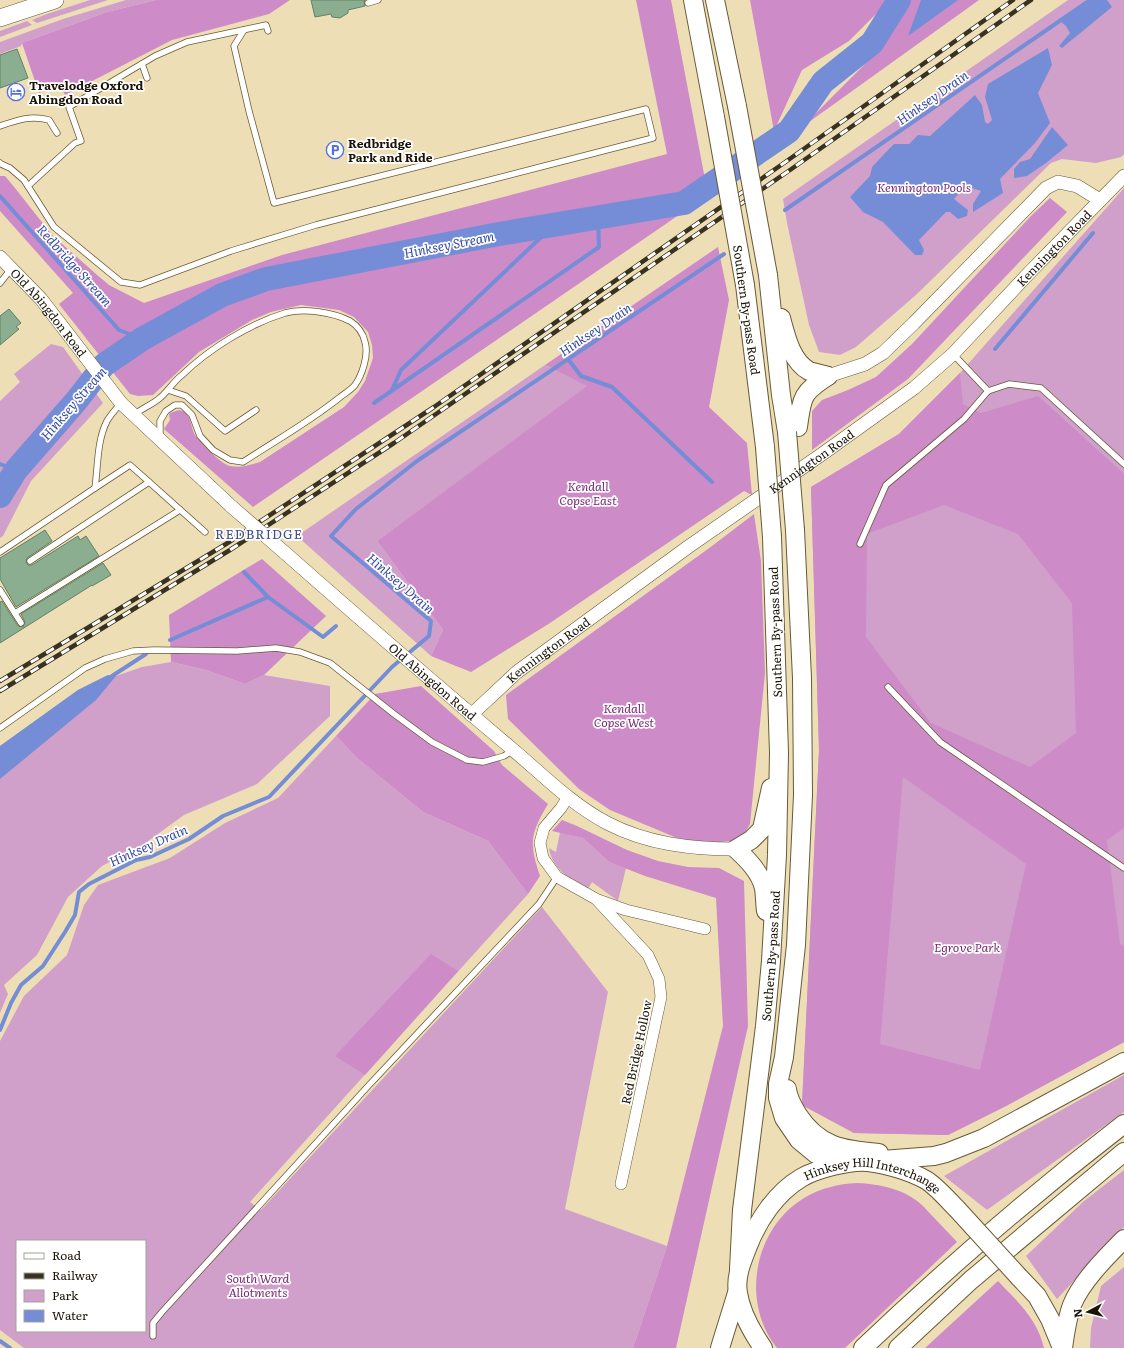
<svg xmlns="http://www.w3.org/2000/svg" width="1124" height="1348" viewBox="0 0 1124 1348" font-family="Literata,serif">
<rect width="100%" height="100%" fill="#eedeb6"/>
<g fill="#d0a0cb" fill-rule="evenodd">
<path d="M90 0H108L37 23 32 20 47 14Z"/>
<path d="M126 0H156L107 12 22 43 21 46 0 54V42L63 19Z"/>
<path d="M1068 0H1124V154L1121 157 1096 163 1062 159 1051 163 917 294 856 347 840 355 819 352 809 325 787 223 783 199Z"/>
<path d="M27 21 32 25 0 37V31Z"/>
<path d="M1124 188V1042L1006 1106 948 1135 854 1133 802 1105 819 750 811 487 899 434 960 373Z"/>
<path d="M51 344 63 347 103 403 31 481 3 536 0 538V401L20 382 14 374Z"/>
<path d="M545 365 588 386 377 541 443 630 431 656 297 536Z"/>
<path d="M171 662 206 670 245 684 264 675 330 686V716L257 784 184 815 144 844 102 866 68 897 37 955 4 985 8 994 0 1013V746L78 690 108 675 116 676 142 667Z"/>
<path d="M336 736 357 758 423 812 488 841 528 894 250 1202 261 1210 542 907 608 992 565 1209 667 1246 633 1348H24L0 1330V1041L24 996 67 955 84 905 98 885 170 858 225 823 278 798ZM17 1241H145V1331H17Z"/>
<path d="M560 832 583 838 609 862 626 868 618 901 592 882 587 891C571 879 552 869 549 848L556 852Z"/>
<path d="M1124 1075V1112L987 1210 944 1176Z"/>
<path d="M1124 1170V1227L1057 1299 1026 1256 1084 1201Z"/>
<path d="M1124 1267V1348H1090L1091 1328 1101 1286Z"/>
</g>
<g fill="#cd8bc8" fill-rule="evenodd">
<path d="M156 0H290L269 14 172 40 65 95 60 85 39 93 22 43 107 12Z"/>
<path d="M636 0H671L708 195 253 507 164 429 170 420 169 414C175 411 180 408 186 413 191 418 191 427 194 433 198 441 221 464 230 466 241 468 250 465 260 462L344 407 358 392 365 381 373 358 372 345 368 332 354 317 339 310 301 305 271 312 252 320 199 352 153 395 138 396 130 394 59 304 73 293 0 211V176H5L15 188 52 235 96 274 109 285 144 303 282 255 667 154Z"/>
<path d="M750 0H890L849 41 802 70 774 131Z"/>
<path d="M909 0H979L802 127 877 52Z"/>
<path d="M1050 198 1067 212 908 379 812 450V411L822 400 848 390 876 377 912 344 1031 216Z"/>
<path d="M718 247 729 300 709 407 747 443 752 495 744 491 550 623 471 672 431 656 443 630 377 541 587 386 545 365Z"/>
<path d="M960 373 963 404 981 413 1038 396 1124 474V828L1107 840 1120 944 1124 946V1042L1006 1106 948 1135 854 1133 802 1105 819 750 811 487 899 434ZM944 505 1018 534 1072 603 1076 733 1030 767 931 723 866 637 867 534ZM903 777 1026 864 980 1070 880 1044Z"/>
<path d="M754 514 761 561 765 673 750 824 744 834 732 841 720 842H706L677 838 610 810 579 789 508 719 506 695 712 546Z"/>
<path d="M262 559 326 616 264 675 245 684 206 670 171 662 169 615Z"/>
<path d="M421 686 494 751 502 765 548 804C530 834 529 843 540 876L528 894 488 841 423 812 357 758 336 736 375 694Z"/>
<path d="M562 820 577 826 627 850 658 861 688 867 719 868 744 881 748 1026 676 1348H633L667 1246 723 1026 716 898 645 876 609 862 583 838 552 831Z"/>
<path d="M431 954 458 971 365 1075 335 1056Z"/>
<path d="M857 1183C879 1184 906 1189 923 1206 934 1218 946 1230 957 1242L845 1348H777C740 1302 754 1228 804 1198 821 1188 838 1184 857 1183Z"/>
<path d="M998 1281C1018 1302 1037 1319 1044 1348H925Z"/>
</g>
<g fill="#758dd6">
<path d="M921 0H958L908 36Z"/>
<path d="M1090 0H1107L1112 7 1062 48 1059 46 1070 33 1066 26 1060 21Z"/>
<path d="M1048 48 1052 65 1038 93 1050 123 1035 143 1000 179 1003 193 973 212V204L981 191 972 188 959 193 954 199 968 210 967 216 958 219 950 212H946L919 240 924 250 922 255H915L883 222 863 212 850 197 870 176 872 167 888 150 894 144H909L918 135 930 136 975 95 982 105 985 122 988 124 992 120 985 97 988 84Z"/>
<path d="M1052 127 1068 145 1046 163 1027 176 1014 178V169L1020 162 1030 159Z"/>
<path d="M108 675 116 676 96 700 0 779V746L78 690Z"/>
</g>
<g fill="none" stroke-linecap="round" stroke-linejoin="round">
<g stroke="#758dd6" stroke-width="4">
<path d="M0 196 119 330 142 339"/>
<path d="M785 210 1090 0"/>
<path d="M995 349 1093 233"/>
<path d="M568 359 581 376 612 387 712 482"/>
<path d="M392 390 401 370 554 225"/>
<path d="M374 403 599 247 598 218"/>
<path d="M0 464 16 470"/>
<path d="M244 572 268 597"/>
<path d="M170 640 268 597 323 637 336 626"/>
<path d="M112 676 146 654"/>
<path d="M0 1030 11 1003 21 985 43 966 65 932 75 915 79 892 89 884 136 860 150 857 189 839 223 816 269 797 392 667 429 636 431 621 331 536 356 509 417 461 724 254"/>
<path d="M0 1341 10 1348"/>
</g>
<path stroke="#758dd6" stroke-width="24" d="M0 496 16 470 77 400 104 365 142 339 222 295 266 279 499 234 684 203 789 131 823 82 872 43 899 0"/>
</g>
<g fill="#8bad90" stroke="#618166">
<path d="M311 0H365L364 2 365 6 348 10V13L340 18 332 17 331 14 315 17Z"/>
<path d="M17 49 28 78 0 88V55Z"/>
<path d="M9 309 21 323 16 327 19 329 0 345V316Z"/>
<path d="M45 530 52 541 27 558 26 562 28 565H32L78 536 80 540 86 536 99 556 16 607 0 579V558Z"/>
<path d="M103 563 111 575 92 586V585L0 643V602L2 601 18 626 23 627 25 622 21 614Z"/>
</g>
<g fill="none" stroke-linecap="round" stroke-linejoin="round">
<defs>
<g id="service">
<path d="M368 3 378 0"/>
<path d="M142 64 147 78"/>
<path d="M0 126C17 120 31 115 49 120L57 133"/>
<path d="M0 163 1 164 10 168 24 180 54 227 121 282 140 285 231 251 316 225 653 138 646 109 274 203 249 111 234 46 244 30"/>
<path d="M28 186 75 143 81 141 69 107 155 56 187 42 266 25 268 31"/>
<path d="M0 283 11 269"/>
<path d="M953 354 988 391"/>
<path d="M168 390 186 396 225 431 256 410"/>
<path d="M134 415C142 408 154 404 161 397 169 390 174 381 182 375 209 349 249 324 285 313 304 308 332 312 350 321 358 326 363 333 365 342 369 355 362 375 355 385 351 390 344 394 339 398 309 422 275 441 243 462L230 460 213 450 200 436 192 415 182 405H175L166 411 160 421V438"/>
<path d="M95 488 130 465 205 532"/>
<path d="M860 544 886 485 964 419 988 391 1009 384 1041 388 1124 464"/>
<path d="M0 552 95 488C98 466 97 440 107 421 111 414 116 409 121 403"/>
<path d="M30 561 149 482"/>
<path d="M0 590 21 623"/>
<path d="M15 613 180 510"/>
<path d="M888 687 940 742 1124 868"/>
<path d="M0 728 85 668 105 659 133 651 154 650 237 651 276 648 300 652 330 663 394 714 432 742 467 760 483 762 504 756 513 750"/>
<path d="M153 1336V1323L162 1312 370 1084 539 904 557 877"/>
</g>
<g id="minor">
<path d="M568 797 561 808 544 828 540 843 543 858 557 877 596 899 648 955 659 979 661 997 621 1184"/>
<path d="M598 900 626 910 705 929"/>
</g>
<g id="tertiary">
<path id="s1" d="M0 257 41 299 121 403 232 507"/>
<path d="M828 376 865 364 883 353 914 323 1046 188 1058 182 1077 186 1100 200"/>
<path id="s2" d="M284 552C359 618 435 684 511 748 542 774 571 804 607 823 647 844 692 849 736 849"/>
<path id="s3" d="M471 715 517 672 688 547 825 452 914 388 953 354 1029 273 1124 176"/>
</g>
<path id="primary" d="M0 18 55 0"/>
<g id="trunk">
<path d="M693 0 715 117"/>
<path d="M715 0 737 106"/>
<path d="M768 275 781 395 787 432"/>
<path d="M745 285 765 447"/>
<path d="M781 318C786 336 791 361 809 371 815 373 822 374 828 376"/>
<path d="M798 427C802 396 802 393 828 376"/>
<path d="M795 530 802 678 803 795 796 945 784 1057 778 1084V1098L784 1118 799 1140 816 1154 840 1164"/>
<path d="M766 911C765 903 765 895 764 888 760 872 748 860 736 849L751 840 762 829 771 788"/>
<path d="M787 1089C788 1099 793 1107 798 1115 819 1147 843 1150 879 1153"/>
<path d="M882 1160 934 1156 946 1153 984 1138 1124 1062"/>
<path id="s4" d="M739 1269 742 1210 765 1026 771 961 777 855 779 753 772 537"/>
<path d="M1019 1277 1037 1296 1050 1319 1062 1348"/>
<path d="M720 1348 737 1293"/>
<path id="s5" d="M763 1348C752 1332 741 1313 738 1293 735 1277 742 1261 748 1246 758 1220 776 1193 801 1178 816 1169 851 1160 868 1162 886 1164 910 1171 926 1180 935 1185 949 1201 957 1209"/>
<path d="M863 1348C946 1269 1033 1194 1124 1124"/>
<path d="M898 1348 971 1280 1124 1152"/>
<path d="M1063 1348C1065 1334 1067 1318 1072 1305 1081 1282 1107 1256 1124 1239"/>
</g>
</defs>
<use href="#service" stroke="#685a36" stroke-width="7"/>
<use href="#minor" stroke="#685a36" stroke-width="12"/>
<use href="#tertiary" stroke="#685a36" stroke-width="14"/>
<use href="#primary" stroke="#685a36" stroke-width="18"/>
<use href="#trunk" stroke="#685a36" stroke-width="20"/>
<use href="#service" stroke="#fff" stroke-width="5.5"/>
<use href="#minor" stroke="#fff" stroke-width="11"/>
<use href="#tertiary" stroke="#fff" stroke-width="13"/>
<use href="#primary" stroke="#fff" stroke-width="17"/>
<use href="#trunk" stroke="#fff" stroke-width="18"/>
<defs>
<g id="rail">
<path d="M0 681 226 544 434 407 784 163 1013 0"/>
<path d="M0 691 230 550 394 443 790 170 1031 0"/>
</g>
</defs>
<use href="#rail" stroke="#393220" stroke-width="4.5"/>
<use href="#rail" stroke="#fff" stroke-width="3" stroke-dasharray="9" stroke-linecap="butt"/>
<defs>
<path id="tertiary-bridge" d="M232 507 284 552"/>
<g id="trunk-bridge">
<path d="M737 106 768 275"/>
<path d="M715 117 745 285"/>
<path d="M787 432 795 530"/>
<path d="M765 447 772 537"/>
<path d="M957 1209 1019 1277"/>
</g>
</defs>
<use href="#tertiary-bridge" stroke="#685a36" stroke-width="14" stroke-linecap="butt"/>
<use href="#trunk-bridge" stroke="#685a36" stroke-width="20" stroke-linecap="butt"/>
<use href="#tertiary-bridge" stroke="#fff" stroke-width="13"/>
<use href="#trunk-bridge" stroke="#fff" stroke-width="18"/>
</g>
<defs>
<symbol id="hotel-ring" viewBox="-11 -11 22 22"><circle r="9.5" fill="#fff" stroke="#5371e6" stroke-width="1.5"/><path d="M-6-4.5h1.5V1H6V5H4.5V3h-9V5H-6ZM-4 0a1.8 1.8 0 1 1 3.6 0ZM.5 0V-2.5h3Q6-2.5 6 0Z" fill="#5371e6"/></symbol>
<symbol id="parking-ring" viewBox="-11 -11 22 22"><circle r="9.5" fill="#fff" stroke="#5371e6" stroke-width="1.5"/><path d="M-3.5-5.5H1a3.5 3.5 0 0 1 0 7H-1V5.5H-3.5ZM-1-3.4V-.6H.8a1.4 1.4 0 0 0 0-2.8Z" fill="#5371e6"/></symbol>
</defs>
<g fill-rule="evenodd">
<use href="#hotel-ring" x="6" y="82" width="20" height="20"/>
<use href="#parking-ring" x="325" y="140" width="20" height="20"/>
</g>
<g text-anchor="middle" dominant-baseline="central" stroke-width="3.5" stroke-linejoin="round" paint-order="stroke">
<g font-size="12" font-weight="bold" fill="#1a1406" stroke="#fff" text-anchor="start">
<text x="29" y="85">Travelodge Oxford<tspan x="29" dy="14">Abingdon Road</tspan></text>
<text x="348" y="143">Redbridge<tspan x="348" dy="14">Park and Ride</tspan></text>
</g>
<g font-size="12" font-style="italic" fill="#792c76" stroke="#fff">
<text x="924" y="187">Kennington Pools</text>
<text x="588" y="486">Kendall<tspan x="588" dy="14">Copse East</tspan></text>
<text x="624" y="708">Kendall<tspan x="624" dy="14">Copse West</tspan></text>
<text x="967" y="947">Egrove Park</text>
<text x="258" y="1278">South Ward<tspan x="258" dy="14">Allotments</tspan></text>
</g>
<g font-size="12" fill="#1a1406" stroke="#fff">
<text stroke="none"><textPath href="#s3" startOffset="749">Kennington Road</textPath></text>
<text transform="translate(747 310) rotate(82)">Southern By-pass Road</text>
<text stroke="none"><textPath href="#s1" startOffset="74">Old Abingdon Road</textPath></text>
<text stroke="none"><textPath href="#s3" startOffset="425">Kennington Road</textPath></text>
<text transform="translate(775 632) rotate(-92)">Southern By-pass Road</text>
<text stroke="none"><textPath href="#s3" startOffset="101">Kennington Road</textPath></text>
<text stroke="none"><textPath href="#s2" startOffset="197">Old Abingdon Road</textPath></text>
<text stroke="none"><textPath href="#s4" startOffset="315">Southern By-pass Road</textPath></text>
<text transform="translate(636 1052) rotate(-78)">Red Bridge Hollow</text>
<text stroke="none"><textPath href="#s5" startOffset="273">Hinksey Hill Interchange</textPath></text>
</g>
<g font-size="13" font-style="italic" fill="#364ca3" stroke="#fff">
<text transform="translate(932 97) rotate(-35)">Hinksey Drain</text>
<text transform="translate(449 244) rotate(-11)">Hinksey Stream</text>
<text transform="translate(75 265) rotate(48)">Redbridge Stream</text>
<text transform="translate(595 329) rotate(-34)">Hinksey Drain</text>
<text transform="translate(73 403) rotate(-49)">Hinksey Stream</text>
<text transform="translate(401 583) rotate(41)">Hinksey Drain</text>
<text transform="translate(148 845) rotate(-24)">Hinksey Drain</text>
</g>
<g font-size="13" letter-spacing="1" fill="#3e508c" stroke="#fff">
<text x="259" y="533">REDBRIDGE</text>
</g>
</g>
<rect x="16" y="1240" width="130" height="92" fill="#ffffff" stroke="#a3a19b"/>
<rect x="24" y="1253" width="20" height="6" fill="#ffffff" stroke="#a3a19b"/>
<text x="52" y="1260" font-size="12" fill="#1a1406">Road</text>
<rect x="24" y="1273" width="20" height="6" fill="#393220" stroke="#a3a19b"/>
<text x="52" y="1280" font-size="12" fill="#1a1406">Railway</text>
<rect x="24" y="1290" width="20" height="12" fill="#d0a0cb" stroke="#a3a19b"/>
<text x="52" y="1300" font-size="12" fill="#1a1406">Park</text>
<rect x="24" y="1310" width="20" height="12" fill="#758dd6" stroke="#a3a19b"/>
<text x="52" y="1320" font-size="12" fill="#1a1406">Water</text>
<g transform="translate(1088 1312) rotate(263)" stroke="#ffffff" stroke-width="3" paint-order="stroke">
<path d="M0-3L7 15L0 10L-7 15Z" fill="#1a1406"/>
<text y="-6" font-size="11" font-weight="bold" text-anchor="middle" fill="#1a1406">N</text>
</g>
</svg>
